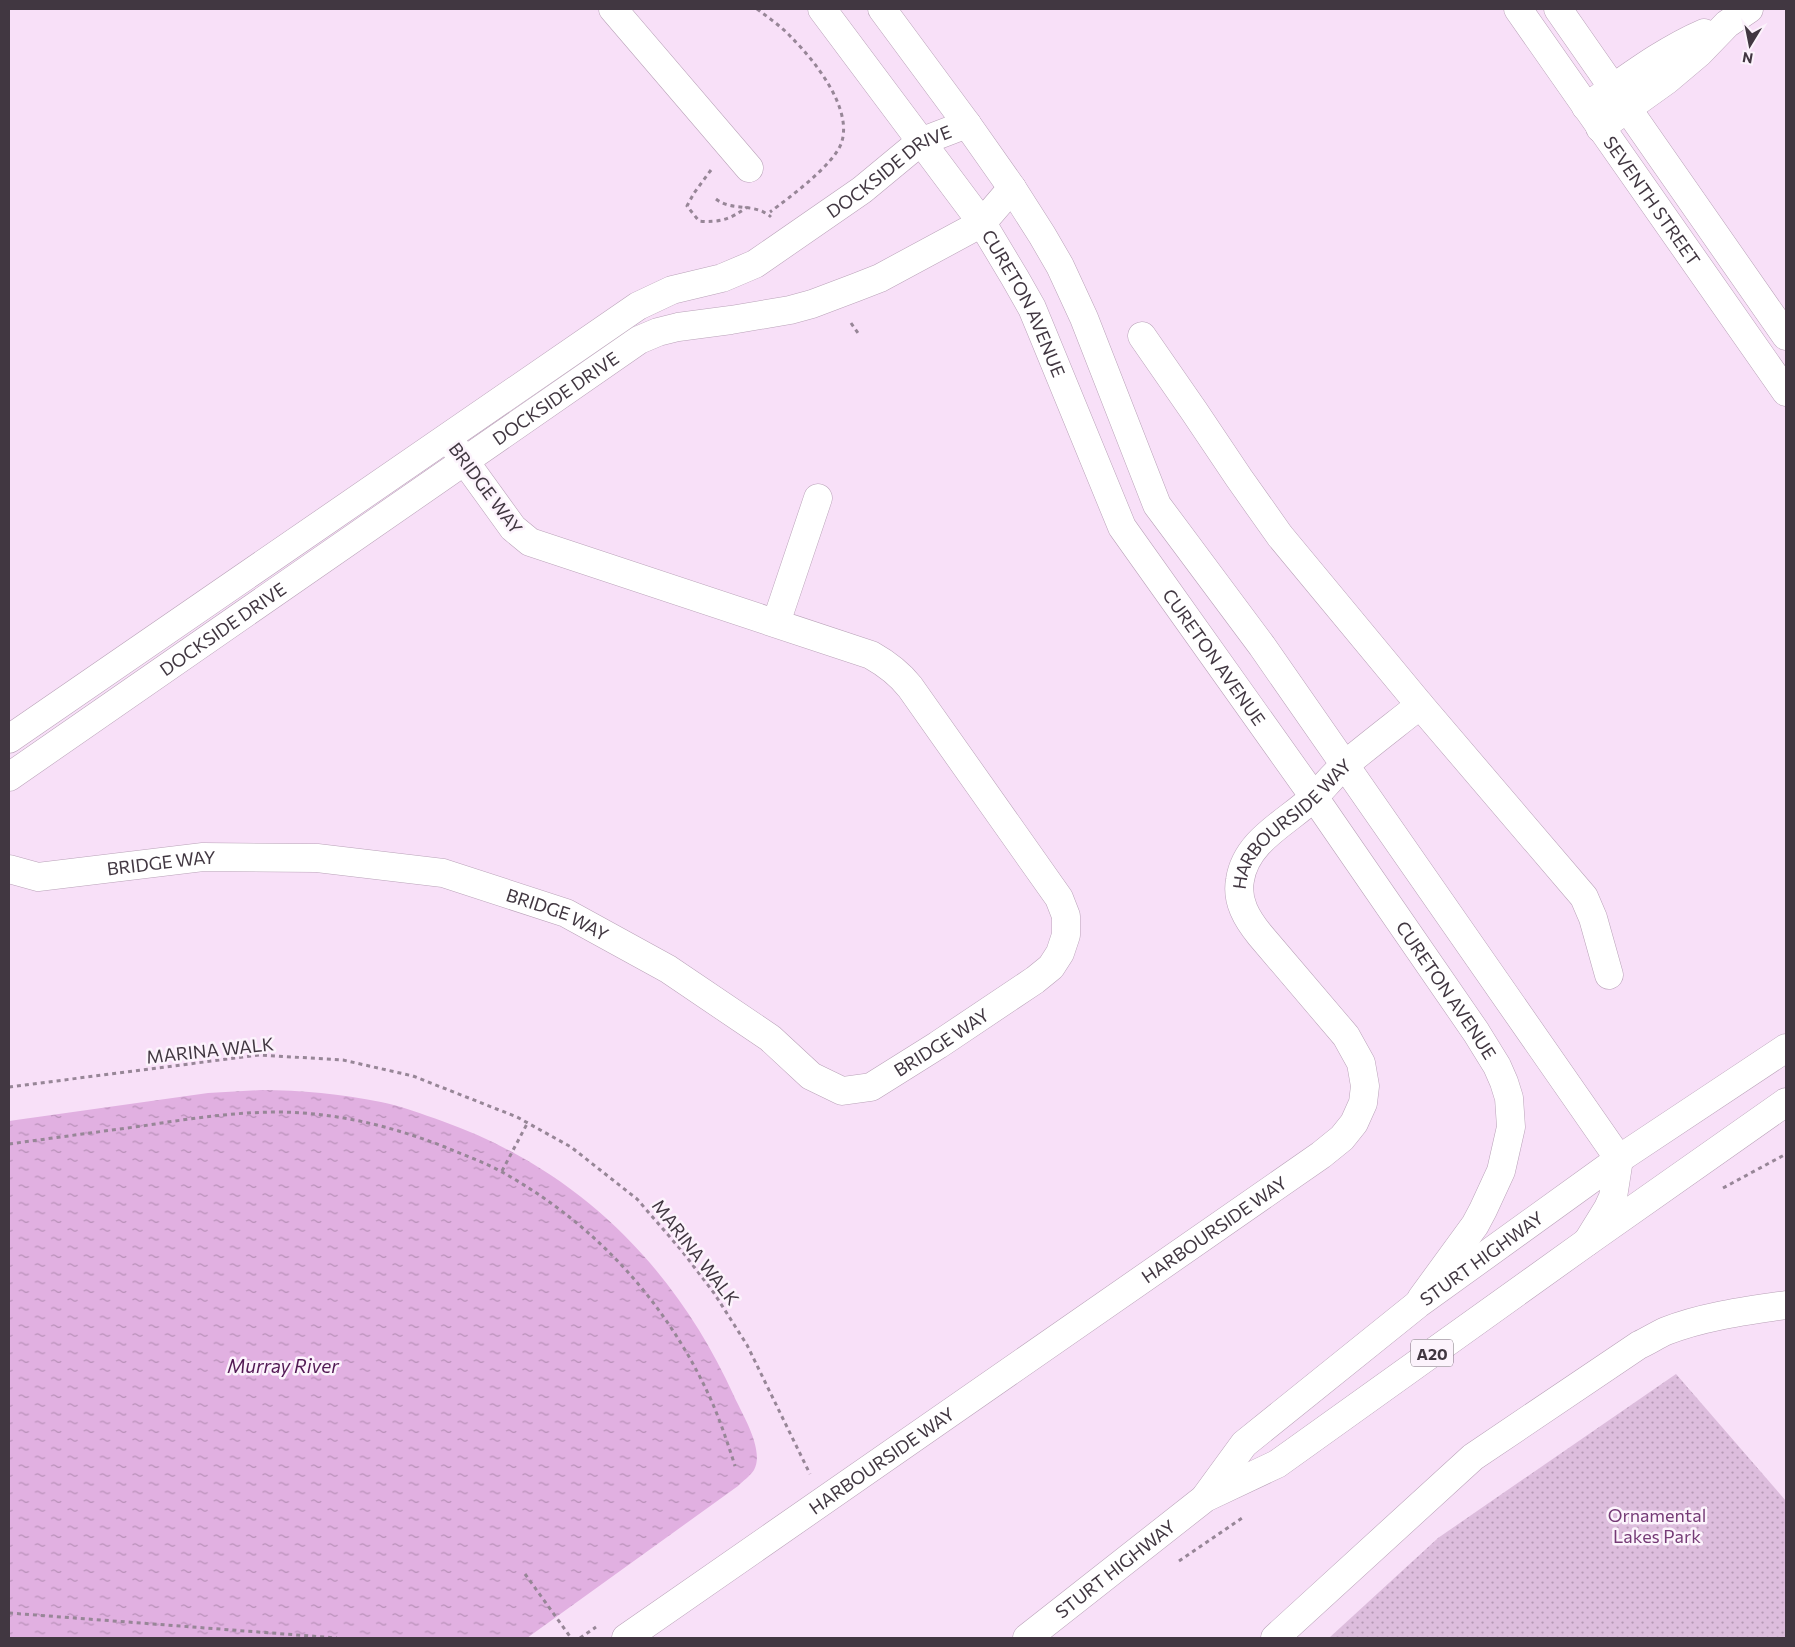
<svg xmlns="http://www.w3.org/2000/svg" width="1795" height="1647" viewBox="0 0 1795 1647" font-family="Commissioner,sans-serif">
<defs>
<pattern id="park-dots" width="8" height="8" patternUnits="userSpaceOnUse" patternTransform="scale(1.25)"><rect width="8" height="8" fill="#ddbddd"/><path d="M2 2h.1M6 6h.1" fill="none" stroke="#b59ab5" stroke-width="1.8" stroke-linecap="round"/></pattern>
<pattern id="water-ripples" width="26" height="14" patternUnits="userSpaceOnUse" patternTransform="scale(1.25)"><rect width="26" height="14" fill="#e1b0e1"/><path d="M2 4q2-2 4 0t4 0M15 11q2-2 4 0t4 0" fill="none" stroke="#b890b8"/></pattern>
</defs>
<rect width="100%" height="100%" fill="#f8e0f8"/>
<path fill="url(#park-dots)" d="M1676 1374 1786 1501V1638H1329L1438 1538Z"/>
<path fill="url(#water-ripples)" d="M261 1090C301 1090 341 1094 381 1102 402 1106 422 1114 442 1121 577 1169 675 1266 734 1396 742 1414 765 1450 754 1470 750 1476 743 1481 738 1486L527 1638H9V1121L208 1093Z"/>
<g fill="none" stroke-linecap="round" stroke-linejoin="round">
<defs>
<g id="minor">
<path d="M613 9 749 168"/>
<path id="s1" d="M822 9 982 223 1015 278 1032 308 1044 337 1122 527 1314 797 1476 1032 1497 1066 1504 1082 1509 1098 1511 1127 1501 1171 1483 1210 1475 1225 1421 1299"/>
<path d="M882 9 967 124 1012 188 1042 235 1060 266 1084 318 1157 505 1262 646 1619 1159 1613 1197 1608 1208 1587 1242"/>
<path d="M1586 107C1624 81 1662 51 1704 33"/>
<path d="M1600 128 1667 80 1699 53 1727 24 1749 9"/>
<path d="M1142 336 1194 411 1239 478 1280 536 1420 705 1584 897 1593 918 1609 975"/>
<path d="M776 623 818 498"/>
<path id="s2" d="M9 739 638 306 672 290 722 278 755 264 862 190 920 142 967 124"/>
<path id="s3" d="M9 777 639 340 658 332 678 327 731 320 790 310 812 304 857 287 880 278 982 223 1012 188"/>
<path id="s4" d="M9 869 38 877 203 857 317 858 443 873 566 913 668 969 770 1038 811 1076 842 1091 871 1087 938 1045 1035 980 1051 967 1060 953 1066 935V916L1059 898 910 687C899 673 887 664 871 655L530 542 513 528 448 438"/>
<path id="s5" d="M626 1638 1321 1155 1342 1138 1354 1123 1363 1103 1365 1086 1361 1063 1346 1036 1260 935C1247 919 1236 901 1240 880 1246 840 1288 822 1314 797 1325 786 1334 774 1346 764 1370 744 1395 725 1420 705"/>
<path d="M1275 1638 1473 1457 1639 1345C1648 1341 1657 1335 1666 1331 1704 1316 1746 1311 1786 1305"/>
</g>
<g id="major">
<path id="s6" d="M1518 9 1786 392"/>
<path d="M1558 9 1786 336"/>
</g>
<g id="highway">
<path id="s7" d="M1206 1496 1244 1444 1418 1304 1619 1159 1786 1048"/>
<path id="s8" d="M1027 1638 1205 1498 1277 1464 1587 1242 1786 1102"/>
</g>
</defs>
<use href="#minor" stroke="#b9a2b8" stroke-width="29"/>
<use href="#major" stroke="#b9a2b8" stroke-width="29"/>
<use href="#highway" stroke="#b9a2b8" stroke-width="29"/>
<g stroke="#978697" stroke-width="3" stroke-dasharray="4 4" stroke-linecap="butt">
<path d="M757 9C769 18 782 27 792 38 815 61 854 110 841 144 833 165 789 198 770 212"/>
<path d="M711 170 694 193 687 206 699 221C719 223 731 219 747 207"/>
<path d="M716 199C732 212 754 202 771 217"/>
<path d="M851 323 858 333"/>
<path d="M9 1087 259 1055 343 1060 413 1076 517 1117 571 1147 637 1199 682 1251 714 1293 747 1345 810 1474"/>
<path d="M9 1144C53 1138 97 1132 142 1126 187 1119 233 1112 280 1112 338 1113 391 1126 445 1147 464 1155 484 1162 502 1172 597 1225 668 1304 712 1402 721 1423 728 1444 735 1466"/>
<path d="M502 1171 528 1122"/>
<path d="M1723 1188 1786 1154"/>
<path d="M1179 1561 1242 1518"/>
<path d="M525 1574 571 1638"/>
<path d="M9 1613 337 1638"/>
<path d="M580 1638 596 1627"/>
</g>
<use href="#minor" stroke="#fff" stroke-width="28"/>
<use href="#major" stroke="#fff" stroke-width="28"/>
<use href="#highway" stroke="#fff" stroke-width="28"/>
</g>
<g text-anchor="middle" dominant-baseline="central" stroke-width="5" stroke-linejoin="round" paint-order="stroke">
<rect fill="#fcf3fc" stroke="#796f79" stroke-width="1" x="1411" y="1339.5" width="42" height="27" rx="4"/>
<g font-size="16" font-weight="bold" fill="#413741">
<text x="1432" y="1353">A20</text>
</g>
<g font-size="18" fill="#413741" stroke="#fcf3fc">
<text stroke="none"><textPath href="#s2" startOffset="1052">DOCKSIDE DRIVE</textPath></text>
<text stroke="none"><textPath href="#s6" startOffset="234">SEVENTH STREET</textPath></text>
<text stroke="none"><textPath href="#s1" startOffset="358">CURETON AVENUE</textPath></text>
<text stroke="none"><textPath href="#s3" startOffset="665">DOCKSIDE DRIVE</textPath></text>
<text transform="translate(486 488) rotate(53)">BRIDGE WAY</text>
<text stroke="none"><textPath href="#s3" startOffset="260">DOCKSIDE DRIVE</textPath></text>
<text stroke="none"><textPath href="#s1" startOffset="762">CURETON AVENUE</textPath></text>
<text stroke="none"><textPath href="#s5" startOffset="1256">HARBOURSIDE WAY</textPath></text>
<text stroke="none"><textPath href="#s4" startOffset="154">BRIDGE WAY</textPath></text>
<text stroke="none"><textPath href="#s4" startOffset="559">BRIDGE WAY</textPath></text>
<text stroke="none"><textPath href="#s1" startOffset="1168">CURETON AVENUE</textPath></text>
<text stroke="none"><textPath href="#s4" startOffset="1009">BRIDGE WAY</textPath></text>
<text transform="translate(210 1050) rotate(-6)">MARINA WALK</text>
<text stroke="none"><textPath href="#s5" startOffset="716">HARBOURSIDE WAY</textPath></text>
<text transform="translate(696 1252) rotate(52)">MARINA WALK</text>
<text stroke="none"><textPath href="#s7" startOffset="366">STURT HIGHWAY</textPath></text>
<text stroke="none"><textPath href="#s5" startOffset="311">HARBOURSIDE WAY</textPath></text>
<text stroke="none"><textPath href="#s8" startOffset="112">STURT HIGHWAY</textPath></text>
</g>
<g font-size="18" fill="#753b76" stroke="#fcf3fc">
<text x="1657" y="1515">Ornamental<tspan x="1657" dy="21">Lakes Park</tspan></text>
</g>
<g font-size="19" font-style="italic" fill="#521954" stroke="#fcf3fc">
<text x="283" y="1365">Murray River</text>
</g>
</g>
<rect width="1795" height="1647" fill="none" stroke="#413741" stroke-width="20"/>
<g transform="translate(1750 45) rotate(190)" stroke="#fcf3fc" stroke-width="4" paint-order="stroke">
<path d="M0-4L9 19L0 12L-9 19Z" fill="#413741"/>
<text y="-8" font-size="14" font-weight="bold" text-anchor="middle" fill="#413741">N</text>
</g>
</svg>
